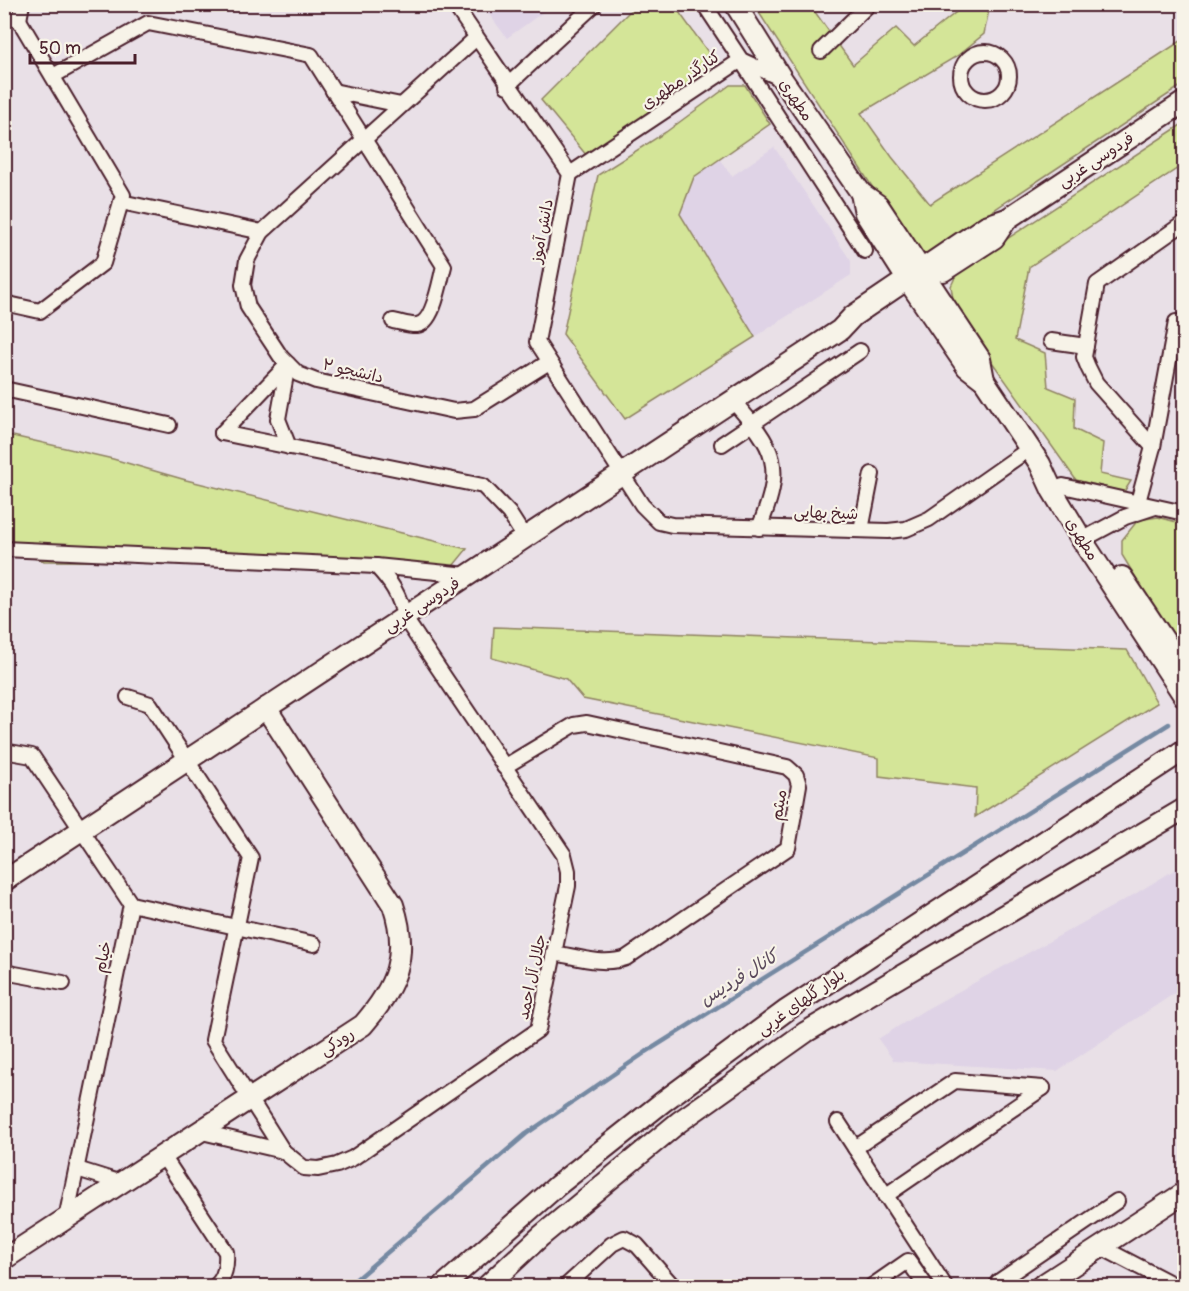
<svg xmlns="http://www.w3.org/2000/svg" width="1189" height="1291" viewBox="0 0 1189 1291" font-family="Pangolin,'Playpen Sans Arabic',sans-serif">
<rect width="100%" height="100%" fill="#e9e0e7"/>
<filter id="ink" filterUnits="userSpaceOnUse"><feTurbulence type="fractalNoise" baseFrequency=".0167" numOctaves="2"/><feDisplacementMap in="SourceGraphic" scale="12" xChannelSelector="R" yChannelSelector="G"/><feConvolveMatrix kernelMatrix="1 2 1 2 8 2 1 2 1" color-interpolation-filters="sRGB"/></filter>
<g filter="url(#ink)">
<g fill="#dfd3e6">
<path d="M482 5H553L507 38Z"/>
<path d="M774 147 851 261V275L755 337 680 214 694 177 720 160 732 176Z"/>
<path d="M1184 864V987L1057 1071 894 1061 878 1039 923 1011 1135 894Z"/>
</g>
<g fill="#d4e598" stroke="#8f8262" stroke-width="1.5">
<path d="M636 5H674L716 63 587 156 541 100Z"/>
<path d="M754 5H810L853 65 896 28 914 46 965 5H990L984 34 957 56 861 113 892 157 930 204 1184 39V84L926 255 912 248Z"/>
<path d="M730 85H745L770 124 694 177 680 214 755 337 625 419 563 334 598 175 666 132Z"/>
<path d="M1184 123V164L1029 267 1015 340 1045 353 1048 387 1075 398 1074 429 1103 443 1100 474 1131 481 1124 492 1076 480 970 331 953 299 951 286 958 271Z"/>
<path d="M4 434 113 459 186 480 467 549 449 571 204 562 44 561 5 550Z"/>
<path d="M1158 517 1184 524V653L1175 642 1122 555V540L1138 520Z"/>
<path d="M494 627 1127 650 1157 703 975 817 976 788 879 776V758L583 699 566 679 492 658Z"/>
</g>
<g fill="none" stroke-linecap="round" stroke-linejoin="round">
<path stroke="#7589a2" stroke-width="4.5" d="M348 1286 526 1134 646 1052 1169 724"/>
<defs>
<g id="street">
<path d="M454 4 570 174 537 342 642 505 659 522 672 525 888 531 906 529 929 519 1029 449"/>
<path d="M704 4 741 60 782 79"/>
<path d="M4 17 19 20 123 195 121 202 262 232"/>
<path d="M19 20 22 4"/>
<path d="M476 38 262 232 247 260 243 285 248 307 281 357 298 374 316 381 454 411 474 409 549 362"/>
<path d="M821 51 869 4"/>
<circle cx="985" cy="76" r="24"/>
<path d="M53 76 148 23 311 55 444 266C440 280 434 323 417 325 410 326 400 322 393 321"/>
<path d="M507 86 595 4"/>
<path d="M333 91 401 105"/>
<path d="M570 174 741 60 865 251"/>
<path d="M4 303 40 311 103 263 121 202"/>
<path d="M1051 341 1086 346"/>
<path d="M4 389 169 425"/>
<path d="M732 400C776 449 785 465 759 528"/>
<path d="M222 433 483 486 509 513 525 538"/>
<path d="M222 433 288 364 278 419 289 447"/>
<path d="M722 444 860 351"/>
<path d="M1153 447 1096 383 1088 367 1084 357 1097 284 1184 223"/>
<path d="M1052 490 1063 486 1184 513"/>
<path d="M1138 502 1153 447 1176 322"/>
<path d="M861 530 872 474"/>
<path d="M1082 540 1125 517 1155 507"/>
<path d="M4 549 376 566 467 575"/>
<path d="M128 697 150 704 251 858 213 1040 283 1151 304 1168 318 1169 337 1165 353 1158 538 1030 568 886V871L564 855 404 617C400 595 391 582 376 566"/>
<path d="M4 751 32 756 131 904 66 1219"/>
<path d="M504 767 574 725 587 723 787 767 796 775 799 785 788 848 626 958C604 966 577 957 554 953"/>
<path d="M131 904 314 944"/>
<path d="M4 972 63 983"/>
<path d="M838 1122 945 1286"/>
<path d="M202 1132 283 1151"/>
<path d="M855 1148 955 1081 1043 1088"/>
<path d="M163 1156 226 1252C227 1264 225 1279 215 1286"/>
<path d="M77 1169 122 1183"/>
<path d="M885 1196 1043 1088"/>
<path d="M1101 1247 1176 1286"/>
<path d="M566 1286 612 1244 624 1238 637 1245 673 1286"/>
<path d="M872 1286 908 1261 926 1286"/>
<path d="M996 1286 998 1282 1117 1201"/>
</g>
<g id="secondary">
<path d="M735 4 782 79 861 193 878 205 980 359 984 380"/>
<path d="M861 193 865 213 907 279 967 367 984 380 1040 464 1052 490 1082 540 1184 696"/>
<path d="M943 271 994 238 1007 219"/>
<path d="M1122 577 1184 670"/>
<path d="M4 881 840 330 853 316 986 226 1007 219 1184 102"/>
<path d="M4 1259 363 1025C396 987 410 955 393 905L266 708"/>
<path d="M443 1286 558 1185 664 1101 787 1010 1184 750"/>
<path d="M487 1286 541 1236 679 1122 806 1032 1184 809"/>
<path d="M1041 1286 1184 1193"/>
</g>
</defs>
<use href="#street" stroke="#4a1f2b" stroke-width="18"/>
<use href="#secondary" stroke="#4a1f2b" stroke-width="24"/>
<use href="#street" stroke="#f7f3e8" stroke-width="14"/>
<use href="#secondary" stroke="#f7f3e8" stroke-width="20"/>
</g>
</g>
<g text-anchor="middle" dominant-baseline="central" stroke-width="4.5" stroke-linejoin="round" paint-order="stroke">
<g font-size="16" fill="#4a1f2b" stroke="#f7f3e8">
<text transform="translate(681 80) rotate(-34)">کنارگذر مطهری</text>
<text transform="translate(796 100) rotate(56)">مطهری</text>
<text transform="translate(1096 160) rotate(-33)">فردوسی غربی</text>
<text transform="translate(542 231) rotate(-79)">دانش آموز</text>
<text transform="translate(353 371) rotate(13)">دانشجو ۲</text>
<text transform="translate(826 513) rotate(2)">شیخ بهایی</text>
<text transform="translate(1082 539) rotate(58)">مطهری</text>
<text transform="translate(422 605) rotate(-33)">فردوسی غربی</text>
<text transform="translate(779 805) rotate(-80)">میثم</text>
<text transform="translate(103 957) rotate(-78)">خیام</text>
<text transform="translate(532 977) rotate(-78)">جلال آل احمد</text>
<text transform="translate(801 1002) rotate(-35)">بلوار گلهای غربی</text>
<text transform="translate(337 1042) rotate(-33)">رودکی</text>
</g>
<g font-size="18" font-style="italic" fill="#5c4b5d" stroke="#f7f3e8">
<text transform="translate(739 978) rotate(-32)">کانال فردیس</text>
</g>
</g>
<rect width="1189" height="1291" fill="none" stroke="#f7f3e8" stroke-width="24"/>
<rect x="12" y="12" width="1165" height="1267" fill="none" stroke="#4a1f2b" stroke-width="2" filter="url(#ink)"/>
<path d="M30 54v9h105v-9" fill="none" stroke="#4a1f2b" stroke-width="3"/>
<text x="39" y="54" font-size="18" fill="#4a1f2b" stroke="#f7f3e8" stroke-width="4.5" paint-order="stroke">50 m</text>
</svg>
